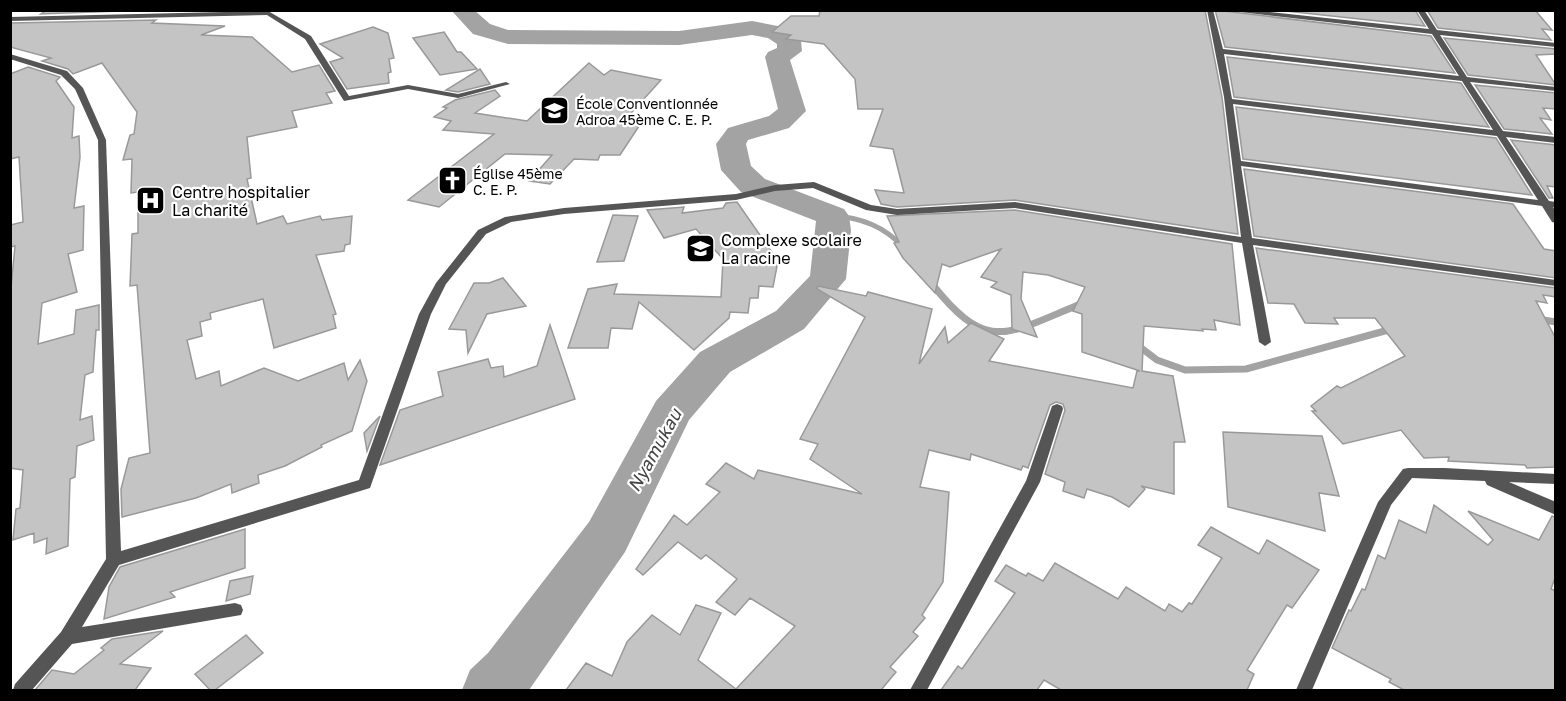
<svg xmlns="http://www.w3.org/2000/svg" width="1566" height="701" viewBox="0 0 1566 701" font-family="'Golos Text',sans-serif">
<rect width="100%" height="100%" fill="#fff"/>
<g fill="none" stroke-linecap="round" stroke-linejoin="round">
<path stroke="#a3a3a3" stroke-width="5" d="M832 216C860 217 884 226 903 247"/>
<g stroke="#a3a3a3" stroke-width="7">
<path d="M932 284C987 353 1005 335 1078 305L1084 307"/>
<path d="M1537 319 1556 322"/>
<path d="M1136 344 1157 360 1185 370 1246 369 1392 329"/>
</g>
<path fill="#a3a3a3" fill-rule="evenodd" d="M451 10H474L490 24 508 30 679 31 752 21 783 27 801 41 802 51 790 60 806 111 789 128 748 140 746 144 751 166 765 179 844 209 849 216 851 230 846 279 804 329 730 372 689 420 625 552 529 690H462L470 670 488 653 589 522 656 401 700 352 776 311 810 276 816 221 741 192 721 170 716 144 728 128 769 116 778 109 765 57 768 52 777 48V44L768 38 752 35 679 45 508 44 473 34Z"/>
</g>
<g fill="#c4c4c4" stroke="#999" stroke-width="1.5">
<path d="M47 10H149L41 14Z"/>
<path d="M820 10H1205L1222 97 1238 234 1015 200 897 207 881 204 875 190 904 193 893 149 870 146 883 109H858L855 79 824 44 786 39 791 35 772 32 791 16H819Z"/>
<path d="M1215 10 1431 36 1455 73 1225 47Z"/>
<path d="M1276 10H1415L1425 26Z"/>
<path d="M1427 10H1535L1552 30 1542 29 1551 40 1438 28Z"/>
<path d="M156 20 152 23 225 26 201 35 252 37 292 72 319 65 335 91 326 93 332 103 292 111 297 127 247 137 251 178 247 179 257 224 283 216 287 224 320 216 322 220 352 216 350 244 345 245 344 251 316 255 336 314 333 315 336 328 274 348 263 299 210 313 211 319 200 322 202 336 187 340 196 379 219 371 221 386 264 368 298 381 344 363 348 380 360 360 367 381 352 431 321 445 322 447 285 466 258 475 259 483 232 493 231 484 196 498 122 517 121 489 129 458 150 453 137 285 130 286 132 234 138 233V192L131 193 132 159 123 160 130 135 134 134 137 112 102 63 73 74 68 69 42 61 51 58 10 47V23Z"/>
<path d="M373 27 388 33 394 58 389 59 391 72 388 73 389 83 347 89 330 62 343 58 320 44Z"/>
<path d="M444 32 457 52H461L477 69 440 75 413 38Z"/>
<path d="M1444 38 1556 49V54L1536 55 1556 85 1468 75Z"/>
<path d="M1227 57 1461 83 1489 127 1234 97Z"/>
<path d="M589 63 604 75 611 70 661 80 624 121 641 123 620 155H600L598 160 574 159 550 184 529 181 552 155 505 154 439 207 408 200 494 134 443 130 451 121 434 117 447 108 443 107 455 100 495 90 500 96 475 113 527 121Z"/>
<path d="M28 67 60 77 56 81 74 107 72 138 79 136 80 157 74 208 84 206 83 250 68 254 77 292 42 303 38 344 74 334 76 310 99 305V330H96L93 372 85 375 80 420 92 416 94 440 77 446 75 477 70 479 68 546 46 554 47 538 34 543V533L13 540 16 509 20 508 23 470 10 468V298L15 246 10 247V225L23 222 19 157 10 159V74Z"/>
<path d="M480 69 490 84 458 92 446 90Z"/>
<path d="M1475 85 1556 93V109L1543 108 1551 120 1540 118 1552 134 1504 129Z"/>
<path d="M1236 107 1496 138 1532 195 1243 159Z"/>
<path d="M1511 140 1556 145V187L1547 186 1553 198H1549Z"/>
<path d="M1244 169 1513 204 1544 249 1556 251V278L1254 236Z"/>
<path d="M737 202 778 261 773 287 759 286 758 298H750L748 313 730 312 729 318 694 350 639 302 632 329 611 328 608 348H568L588 289 617 284 614 294 721 297 723 259 696 229 664 238 647 210 684 207 682 213 723 208 726 203Z"/>
<path d="M1015 210 1232 244 1240 325 1214 320 1216 330 1202 329 1203 331 1144 326 1142 371 1173 376 1185 442H1174V494L1141 486 1145 489 1129 507 1112 497 1087 489 1084 498 1063 491 1065 482 1045 474 1065 410 1063 404 1056 402 1050 405 1028 468 1023 466 1021 470 971 454 970 460 929 450 920 487 949 492 943 582 922 615 925 618 913 632 918 636 890 667 896 672 881 690H566L586 663 612 676 627 642 652 615 680 635 696 605 721 613 698 660 736 689 795 626 750 598 735 615 716 602 737 579 706 555 701 559 678 542 643 575 636 569 674 515 687 525 720 492 706 484 726 463 754 479 758 470 862 494 810 459 818 444 800 439 865 317 817 289 818 286 866 296 868 292 932 309 919 364 945 327 948 343 971 323 1004 339 989 361 1133 388 1137 371H1140L1082 352V314L1073 311 1085 287 1048 275 1023 272 1021 299 1037 337 1012 329 1011 295 991 287 997 282 981 277 1001 249 950 267 942 264 935 293 903 258 894 243 899 242 887 216Z"/>
<path d="M613 215 638 216 624 261 597 262Z"/>
<path d="M1256 248 1556 288V297L1543 295 1547 303 1536 301 1556 339V467L1527 468 1525 465 1448 461 1449 457 1424 458 1401 430 1343 444 1312 411H1316L1311 406 1337 386 1341 388 1405 356 1375 318H1334L1338 324 1305 323 1294 304 1268 303Z"/>
<path d="M503 278 526 306 487 314 468 353 466 330 449 329 474 283H489Z"/>
<path d="M550 325 575 399 380 465 400 410 443 396 438 372 488 359 491 368 503 366 504 377 537 366Z"/>
<path d="M380 416 367 451 364 433Z"/>
<path d="M1223 432 1322 436 1339 496 1319 493 1325 531 1228 507Z"/>
<path d="M1434 505 1488 545 1493 540 1468 511 1539 540 1552 516 1556 517V575L1551 589 1556 591V690H1404L1389 682 1391 679 1332 648 1349 610 1351 611 1362 589 1365 590 1378 555 1385 559 1399 520 1426 533Z"/>
<path d="M1211 527 1259 554 1267 540 1319 570 1292 608 1287 605 1247 670 1254 674 1247 690H1061L1044 680 1037 690H941L958 666 962 669 1015 593 995 581 1006 565 1026 576 1028 573 1043 581 1055 563 1118 599 1126 587 1165 611 1169 604 1182 612 1189 603 1192 604 1222 558 1198 545Z"/>
<path d="M245 529V568L170 592 175 597 104 619 109 587 120 567Z"/>
<path d="M253 576 250 594 226 601 230 581Z"/>
<path d="M163 631 120 664 151 668 135 690H35L52 670 74 674 104 650 101 648 112 639Z"/>
<path d="M246 635 263 653 215 690H210L195 674Z"/>
</g>
<g fill="none" stroke-linecap="round" stroke-linejoin="round">
<g fill="#555" fill-rule="evenodd">
<path d="M1207 10H1213L1223 49 1459 76 1432 34 1223 10H1250L1429 29 1417 10H1424L1437 30 1556 43V47L1440 35 1467 77 1556 87V91L1470 82 1503 131 1556 137V143L1506 137 1549 201 1556 202V208L1553 207 1556 212V223L1552 222 1542 206 1241 166 1252 238 1556 280V286L1253 245 1271 342 1265 346 1259 342 1242 243 1015 208 897 215 866 210 813 188 775 191 736 200 564 214 511 222 486 234 446 284 431 314 370 488 119 565 82 627 235 603 241 605 243 610 241 615 72 644 32 690H13L15 684 61 632 106 559 98 140 75 89 61 75 10 59V54L67 71 83 88 106 140 121 551 359 480 419 314 436 283 478 230 505 217 564 208 736 194 775 185 814 182 871 205 897 209 1015 202 1241 237 1224 97ZM1224 54 1462 81 1493 130 1232 99ZM1233 104 1497 136 1538 200 1241 161Z"/>
<path d="M268 11 311 36 349 96 408 85 458 94 506 82 510 84 458 98 408 89 344 101 305 39 267 15 10 21V17Z"/>
<path d="M1057 404 1062 406 1063 409 1040 482 927 690H910L1026 481 1051 409 1052 406Z"/>
<path d="M1408 468H1445L1556 474V484L1509 482 1556 502V515L1487 485 1485 481 1412 478 1391 505 1312 690H1296L1378 502 1403 469Z"/>
</g>
</g>
<defs>
<symbol id="school-square" viewBox="-11 -11 22 22"><rect x="-9" y="-9" width="18" height="18" rx="4" fill="#000" stroke="#fff"/><path d="M0-5L7-2L0 1L-7-2ZM-4 1L0 2.5L4 1V4Q0 6-4 4Z" fill="#fff"/></symbol>
<symbol id="church-square" viewBox="-11 -11 22 22"><rect x="-9" y="-9" width="18" height="18" rx="4" fill="#000" stroke="#fff"/><path d="M-1.2-6h2.4v3.5h3.3v2.4h-3.3V6h-2.4V-.1h-3.3v-2.4h3.3Z" fill="#fff"/></symbol>
<symbol id="hospital-square" viewBox="-11 -11 22 22"><rect x="-9" y="-9" width="18" height="18" rx="4" fill="#000" stroke="#fff"/><path d="M-5-5h3v3.5h4V-5h3V5h-3V1.5h-4V5h-3Z" fill="#fff"/></symbol>
</defs>
<g fill-rule="evenodd">
<use href="#school-square" x="538" y="94" width="33" height="33"/>
<use href="#church-square" x="436" y="164" width="33" height="33"/>
<use href="#hospital-square" x="134" y="184" width="33" height="33"/>
<use href="#school-square" x="684" y="232" width="33" height="33"/>
</g>
<g text-anchor="middle" dominant-baseline="central" stroke-width="4.5" stroke-linejoin="round" paint-order="stroke">
<g font-size="14" fill="#000" stroke="#fff" text-anchor="start">
<text x="576" y="103">École Conventionnée<tspan x="576" dy="16">Adroa 45ème C. E. P.</tspan></text>
<text x="473" y="173">Église 45ème<tspan x="473" dy="16">C. E. P.</tspan></text>
</g>
<g font-size="16" fill="#000" stroke="#fff" text-anchor="start">
<text x="172" y="192">Centre hospitalier<tspan x="172" dy="18">La charité</tspan></text>
<text x="721" y="240">Complexe scolaire<tspan x="721" dy="18">La racine</tspan></text>
</g>
<g font-size="18" font-style="italic" fill="#444" stroke="#fff">
<text transform="translate(654 450) rotate(-61)">Nyamukau</text>
</g>
</g>
<rect width="1566" height="701" fill="none" stroke="#000000" stroke-width="24"/>
</svg>
